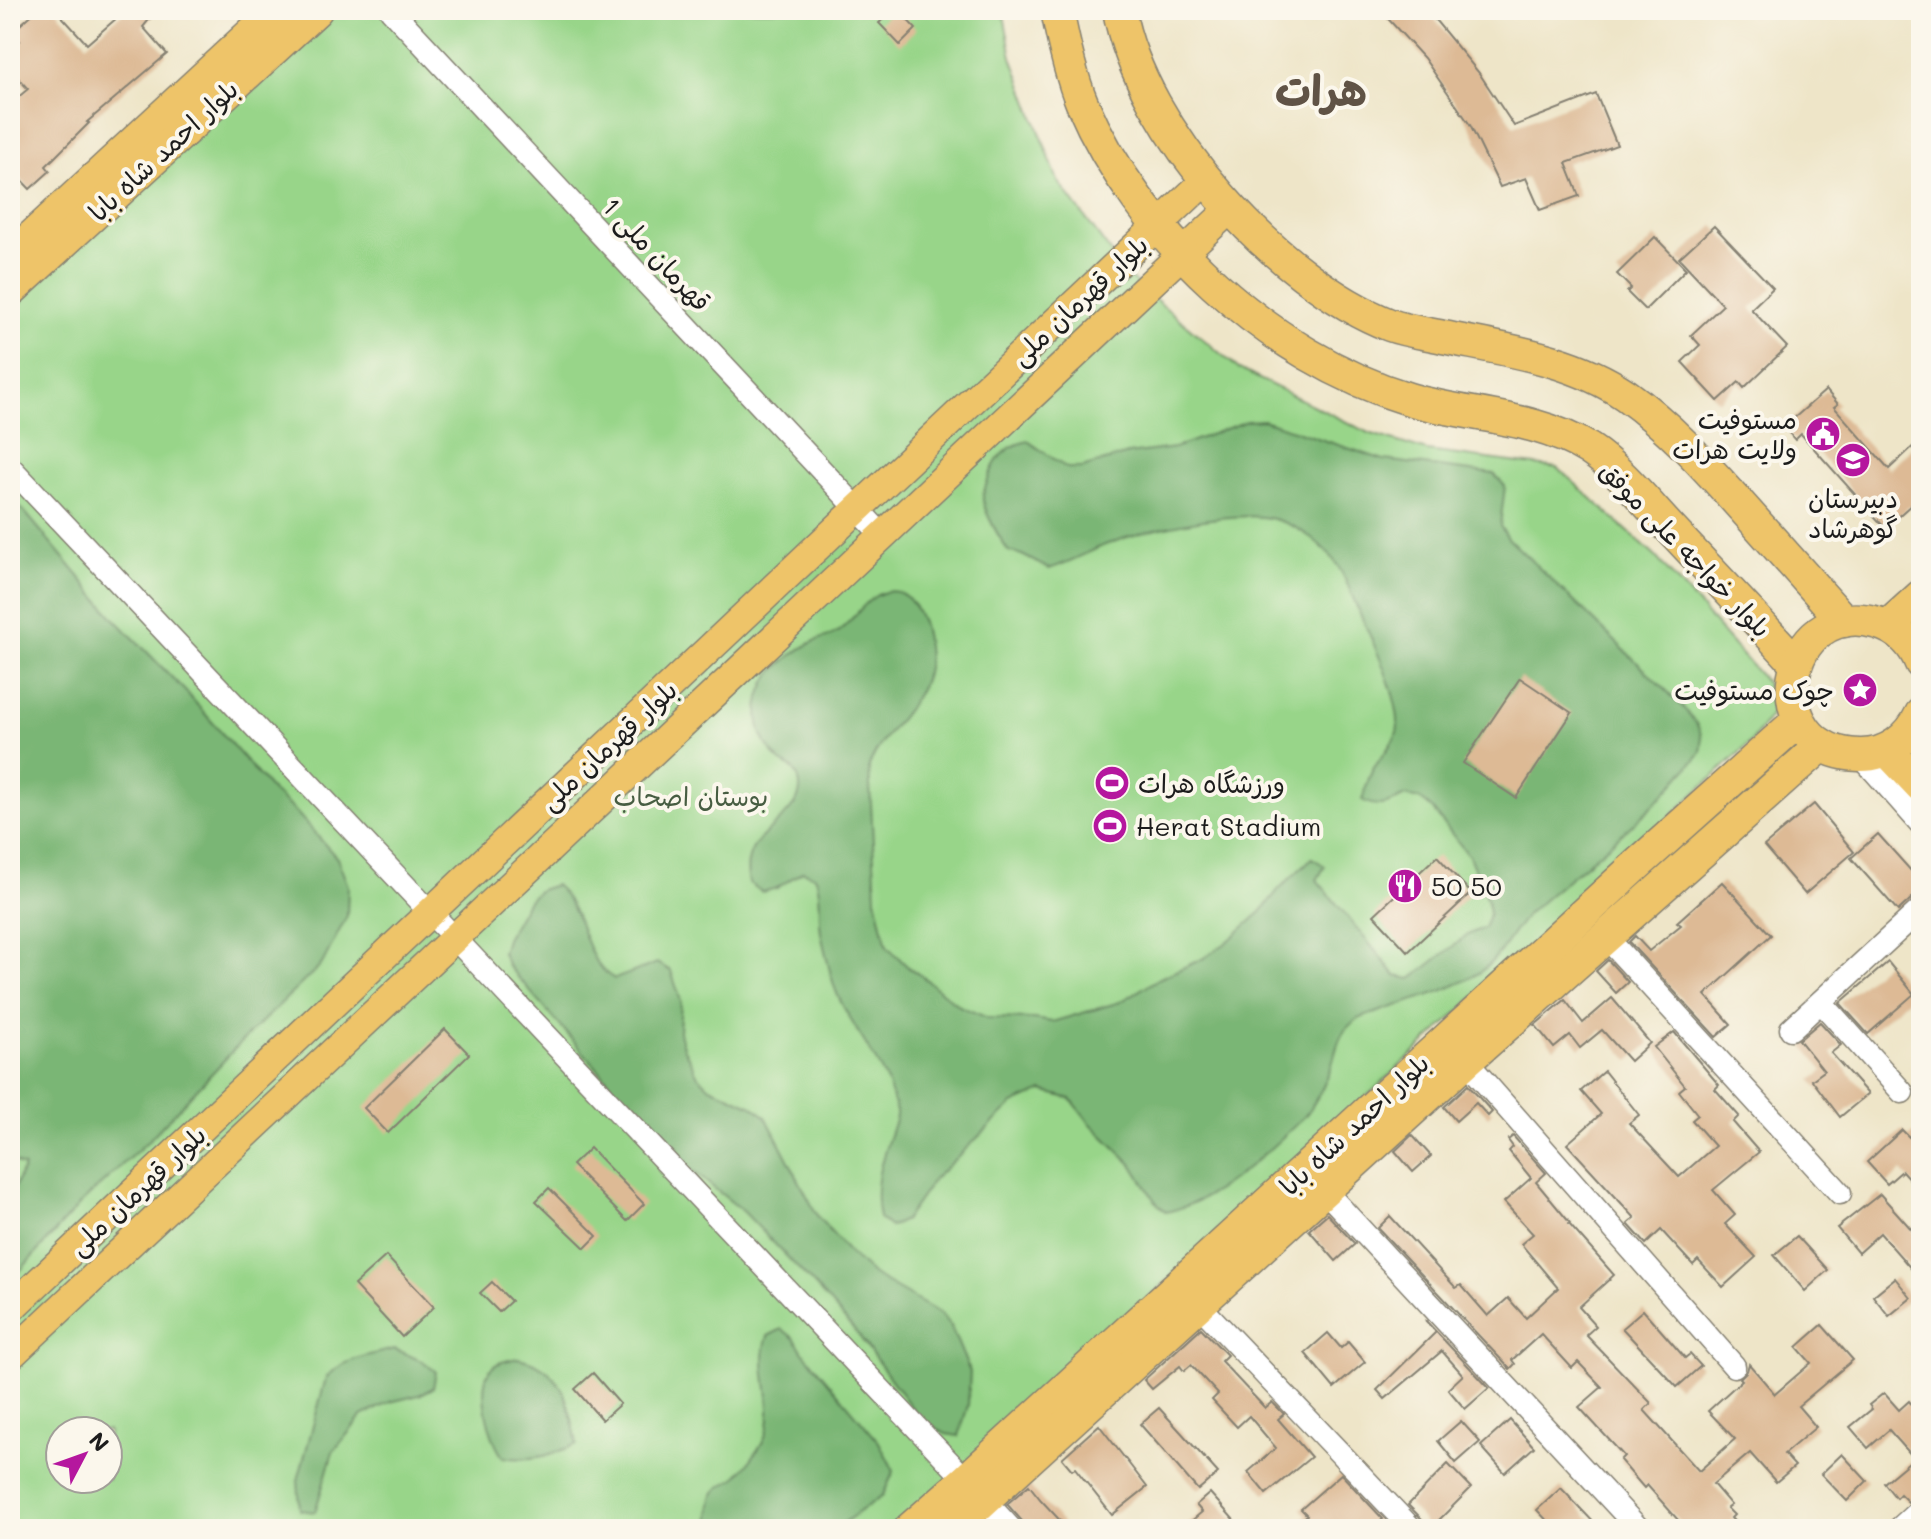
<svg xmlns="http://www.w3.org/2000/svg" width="1931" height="1539" viewBox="0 0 1931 1539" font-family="Mali,'Playpen Sans Arabic',sans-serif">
<rect width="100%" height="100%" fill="#fbf7ec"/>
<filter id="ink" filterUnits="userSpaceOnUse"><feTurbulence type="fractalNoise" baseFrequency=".0125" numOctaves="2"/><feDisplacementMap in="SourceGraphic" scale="16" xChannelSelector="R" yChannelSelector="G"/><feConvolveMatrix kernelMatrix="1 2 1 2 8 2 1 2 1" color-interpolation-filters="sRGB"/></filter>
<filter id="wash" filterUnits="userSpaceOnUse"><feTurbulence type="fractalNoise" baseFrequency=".006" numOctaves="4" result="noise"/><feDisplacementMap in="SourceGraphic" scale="32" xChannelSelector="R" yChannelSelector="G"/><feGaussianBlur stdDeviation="1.8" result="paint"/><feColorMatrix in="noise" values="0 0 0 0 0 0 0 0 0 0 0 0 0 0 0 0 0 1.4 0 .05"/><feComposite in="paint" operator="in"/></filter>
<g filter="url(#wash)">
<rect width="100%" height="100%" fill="#eee5c8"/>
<path fill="#98d589" stroke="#5a7852" stroke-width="2" fill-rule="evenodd" d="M323 10H1003L1012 57 1058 181 1130 278 1239 369 1369 433 1427 451 1558 468 1655 556 1766 682 1772 713 1752 741 898 1529H10V302ZM60 1431H108V1479H60Z"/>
<g fill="#7ab675" stroke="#4b6948" stroke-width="2">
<path d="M1263 420 1384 460 1494 474 1505 486 1500 526 1509 539 1670 694C1684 710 1708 727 1701 751 1698 758 1687 768 1682 774 1638 827 1583 864 1533 909 1510 929 1503 960 1472 977 1437 996 1395 1005 1358 1019 1334 1034 1338 1052 1328 1076 1322 1090 1314 1104 1305 1116 1266 1153 1220 1200 1166 1212L1155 1201 1132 1164 1090 1123 1071 1099 1042 1091 1013 1104 933 1180 905 1220 890 1227 879 1218C872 1185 882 1159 892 1129 894 1122 897 1118 896 1112 888 1066 853 1033 836 991 830 975 826 954 822 938 817 918 823 898 816 877L803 871 777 888 762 892 749 883C738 837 783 829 798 798 802 789 800 778 794 770 790 766 783 764 779 760 757 739 752 709 766 682 775 665 800 648 817 640 823 637 829 637 834 634 850 625 859 607 874 597 917 570 933 645 926 673 917 708 882 733 869 766L876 898 887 946 909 968 922 976 959 1006 988 1018 1035 1019 1052 1022 1120 1002 1160 978 1202 959 1226 943 1261 912 1279 889 1312 858 1325 866 1317 880 1396 976 1411 979 1469 934 1484 928 1489 914 1487 900 1469 856 1432 809 1420 799 1405 796C1388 805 1378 809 1362 800 1365 790 1368 780 1372 771 1379 759 1390 748 1396 735 1407 711 1371 638 1360 614 1350 592 1343 567 1325 550 1311 536 1293 524 1273 519 1233 509 1144 530 1105 545 1086 553 1069 563 1049 569L1022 555 1008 551C1000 538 985 515 983 500 982 494 985 489 987 482 995 459 1003 447 1028 441L1067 468H1082L1128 454 1174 448 1247 421Z"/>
<path d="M10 499 24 511 114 618 187 693 273 792 296 812 337 858 348 886 347 916 322 964 245 1038 150 1139 80 1204 10 1282V1196L24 1167 10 1160Z"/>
<path d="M555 885C587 914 581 962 615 979L657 963 671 971 681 1001 679 1032 683 1047 698 1076 710 1087 753 1106 766 1117 818 1217 850 1254 873 1275 941 1314 951 1327 970 1372 968 1405 959 1436 946 1434 920 1419 859 1336 818 1289 744 1212 674 1156 508 966 502 953 506 939 528 900 540 890Z"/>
<path d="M782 1329 795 1339 803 1352 879 1442 894 1471 883 1495 835 1529H709C710 1519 710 1507 712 1498 716 1487 726 1484 735 1478 742 1473 760 1448 764 1439 779 1405 755 1370 768 1336Z"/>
<path d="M395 1349 424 1362 436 1372 433 1388 419 1395 390 1402 362 1416 333 1452 315 1512 300 1510 298 1480 326 1378C344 1358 370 1355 395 1349Z"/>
<path d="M518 1358C564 1367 569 1403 577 1444 552 1455 531 1462 503 1457 490 1441 477 1390 489 1371 495 1362 508 1360 518 1358Z"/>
</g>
<g id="blocks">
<g fill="#ddba95">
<path d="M37 10H56L87 44 126 10H157L143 27 167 54 87 122 89 123 46 166 50 171 30 189 10 168V104L28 89 10 69V50L20 41 12 32Z"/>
<path d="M893 10H898L916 29 900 45 879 23Z"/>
<path d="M1380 10H1427L1479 73 1514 126 1596 94 1617 145 1566 163 1579 196 1540 210 1526 178 1500 187 1470 125 1424 58Z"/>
<path d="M1714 226 1773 288 1751 309 1787 347 1744 388 1739 382 1718 401 1682 362 1700 345 1691 335 1723 305 1679 258Z"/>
<path d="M1655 237 1686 269 1645 310 1627 292 1631 288 1617 274Z"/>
<path d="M1826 390 1838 404 1834 407 1889 469 1921 439V496L1885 528 1801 434 1795 440 1784 427Z"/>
<path d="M1520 678 1572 713 1516 798 1463 763Z"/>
<path d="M1814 804 1854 852 1805 894 1764 846Z"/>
<path d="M1878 834 1921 882V895L1912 898 1898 911 1851 858Z"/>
<path d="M1437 856 1471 893 1408 952 1374 915Z"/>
<path d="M1722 882 1771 935 1705 995 1731 1024 1716 1037 1629 942 1635 936 1649 951 1681 925 1677 922Z"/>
<path d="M1608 960 1628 982 1616 993 1596 971Z"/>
<path d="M1888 962 1914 994 1868 1034 1840 1003Z"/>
<path d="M1612 998 1650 1043 1630 1061 1602 1030 1580 1048 1570 1035 1554 1048 1535 1025 1565 1000 1583 1023Z"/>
<path d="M1820 1022 1841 1045 1831 1053 1868 1094 1840 1117 1812 1080 1824 1071 1799 1040Z"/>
<path d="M445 1029 469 1054 388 1133 364 1108Z"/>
<path d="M1674 1032 1719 1085 1715 1089 1739 1116 1733 1122 1759 1152 1713 1190 1735 1215 1725 1224 1756 1257 1723 1287 1698 1260 1693 1265 1661 1230 1646 1244 1628 1224 1635 1218 1567 1144 1601 1114 1581 1091 1604 1071 1639 1115 1629 1123 1679 1177 1715 1146 1692 1120 1698 1115 1679 1091 1685 1086 1654 1047Z"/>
<path d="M1468 1085 1492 1112 1488 1116 1476 1103 1456 1121 1444 1107Z"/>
<path d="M1921 1126V1192L1902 1171 1887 1184 1867 1162 1902 1130 1909 1137Z"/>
<path d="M1412 1135 1431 1156 1413 1172 1395 1151Z"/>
<path d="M1513 1136 1546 1173 1536 1182 1570 1223 1569 1224 1614 1275 1579 1307 1596 1326 1586 1335 1651 1403 1644 1410 1699 1471 1735 1439 1708 1411 1742 1380 1740 1378 1747 1371 1749 1364 1775 1394 1811 1363 1797 1347 1822 1325 1853 1360 1798 1406 1816 1427 1784 1454 1795 1466 1776 1482 1750 1453 1713 1484 1731 1505 1727 1508 1734 1515 1731 1518 1741 1529H1686L1647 1485 1644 1488 1620 1460 1624 1456 1579 1407 1602 1387 1578 1362 1572 1368 1541 1334 1512 1360 1515 1364 1510 1369 1378 1228 1390 1216 1456 1288 1461 1285 1488 1316 1508 1298 1526 1318 1558 1288 1521 1244 1533 1234 1504 1202 1531 1178 1509 1151 1513 1147 1508 1140Z"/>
<path d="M590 1148 644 1204 627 1221 572 1165Z"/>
<path d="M549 1188 597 1236 585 1248 536 1201Z"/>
<path d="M1880 1194 1921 1240V1280L1880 1233 1858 1253 1837 1228Z"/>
<path d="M1327 1214 1355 1244 1336 1261 1309 1230Z"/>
<path d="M1797 1236 1828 1270 1805 1291 1774 1255Z"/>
<path d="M386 1256 434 1307 402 1337 354 1285Z"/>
<path d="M1895 1278 1911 1298 1889 1316 1873 1296Z"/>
<path d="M492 1282 511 1301 499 1312 480 1293Z"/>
<path d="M1643 1310 1685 1358 1690 1354 1701 1366 1677 1387 1622 1328Z"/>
<path d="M1425 1320 1489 1388 1465 1409 1448 1389 1463 1375 1442 1351 1385 1399 1377 1390 1436 1332Z"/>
<path d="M1201 1328 1227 1355 1221 1361 1265 1408 1272 1402 1284 1414 1278 1419 1311 1457 1266 1494 1248 1472 1276 1448 1249 1416 1237 1427 1212 1400 1218 1394 1191 1365 1184 1371 1180 1366 1152 1389 1144 1380Z"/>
<path d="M1328 1333 1341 1348 1348 1342 1365 1362 1334 1388 1305 1353Z"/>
<path d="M593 1373 620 1404 602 1420 575 1389Z"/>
<path d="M1884 1393 1899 1410 1909 1401 1921 1415V1495L1908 1502 1900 1494 1896 1498 1884 1483 1914 1458 1889 1430 1868 1448 1850 1427 1872 1409 1869 1405Z"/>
<path d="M1159 1408 1218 1473 1198 1490 1140 1424Z"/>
<path d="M1510 1420 1534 1447 1505 1473 1481 1446Z"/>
<path d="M1461 1421 1480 1442 1456 1463 1438 1441Z"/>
<path d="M1099 1425 1147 1487 1112 1515 1075 1468 1072 1470 1062 1458Z"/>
<path d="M1842 1454 1867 1481 1847 1501 1821 1474Z"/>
<path d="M1448 1464 1471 1488 1430 1529H1426L1423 1520 1408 1505Z"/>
<path d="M1341 1474 1383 1519 1372 1529H1292L1307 1515 1301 1509Z"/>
<path d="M1029 1485 1041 1500 1068 1529H1029L1007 1504Z"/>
<path d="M1561 1488 1600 1529H1555L1537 1510Z"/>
<path d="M1210 1493 1242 1529H1182L1202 1512 1196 1505Z"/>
</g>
</g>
</g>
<g filter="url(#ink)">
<use href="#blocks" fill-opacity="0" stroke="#858072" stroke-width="2"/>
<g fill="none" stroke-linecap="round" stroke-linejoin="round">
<defs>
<g id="minor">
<path d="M391 10 883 536"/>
<path d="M10 467 966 1480"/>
<path d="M1861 756 1921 824"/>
<path d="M1606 937 1840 1193"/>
<path d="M1821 1002 1902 1092"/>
<path d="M1791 1029 1921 909"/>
<path d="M1466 1061 1734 1366"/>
<path d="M1324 1190 1639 1529"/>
<path d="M1199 1305 1412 1529"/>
<path d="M985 1501 1011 1529"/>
<path d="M1899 1529 1921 1509"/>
</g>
<g id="major">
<path d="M10 1309 1206 180"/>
<path d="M10 1356 1231 208"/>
</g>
<g id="highway">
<path d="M1057 10C1063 41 1070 74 1082 103 1139 236 1270 357 1409 399 1468 417 1535 415 1589 449 1619 469 1643 499 1667 525 1710 571 1753 616 1795 662"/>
<path d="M1119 10C1141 131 1277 281 1390 325 1406 331 1426 333 1443 337 1506 350 1572 358 1626 395 1671 427 1707 468 1743 508 1777 546 1811 584 1844 621"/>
<path d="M10 257 277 10"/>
<path d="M10 291 316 10"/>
<path d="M1888 626 1921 596"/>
<path d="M1921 663C1913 643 1898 629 1878 623 1781 595 1756 752 1859 755 1887 756 1910 738 1921 714"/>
<path d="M1887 750 1921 786"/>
<path d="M910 1529 966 1480 1639 863 1799 720"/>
<path d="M952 1529 1466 1061 1822 745"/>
</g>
</defs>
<use href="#minor" stroke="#858072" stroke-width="25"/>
<use href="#major" stroke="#858072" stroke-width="31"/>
<use href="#highway" stroke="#858072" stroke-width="35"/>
<use href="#minor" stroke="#fff" stroke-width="22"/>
<use href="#major" stroke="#eec469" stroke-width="28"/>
<use href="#highway" stroke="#eec469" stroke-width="32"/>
</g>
</g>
<defs>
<symbol id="civic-disc" viewBox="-11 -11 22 22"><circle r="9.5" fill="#b5179e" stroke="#fbf7ec"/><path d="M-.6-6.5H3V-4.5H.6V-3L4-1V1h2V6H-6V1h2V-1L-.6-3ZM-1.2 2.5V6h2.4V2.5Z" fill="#fff"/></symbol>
<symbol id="school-disc" viewBox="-11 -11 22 22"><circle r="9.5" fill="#b5179e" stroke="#fbf7ec"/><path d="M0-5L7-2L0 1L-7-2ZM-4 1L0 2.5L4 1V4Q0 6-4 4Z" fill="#fff"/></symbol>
<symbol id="sight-disc" viewBox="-11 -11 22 22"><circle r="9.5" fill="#b5179e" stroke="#fbf7ec"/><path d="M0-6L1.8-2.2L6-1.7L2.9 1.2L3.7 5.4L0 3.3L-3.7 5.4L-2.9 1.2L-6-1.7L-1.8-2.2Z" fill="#fff"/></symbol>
<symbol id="stadium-disc" viewBox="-11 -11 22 22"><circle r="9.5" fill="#b5179e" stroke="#fbf7ec"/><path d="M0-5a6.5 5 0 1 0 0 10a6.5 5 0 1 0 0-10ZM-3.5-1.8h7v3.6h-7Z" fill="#fff"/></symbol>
<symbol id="restaurant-disc" viewBox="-11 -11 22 22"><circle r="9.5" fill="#b5179e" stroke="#fbf7ec"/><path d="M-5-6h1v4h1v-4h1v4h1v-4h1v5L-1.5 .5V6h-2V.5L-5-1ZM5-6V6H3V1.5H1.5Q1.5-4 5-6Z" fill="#fff"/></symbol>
</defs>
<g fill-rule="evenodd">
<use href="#civic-disc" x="1803" y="414" width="40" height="40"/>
<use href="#school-disc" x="1833" y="440" width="40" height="40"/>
<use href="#sight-disc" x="1840" y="670" width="40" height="40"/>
<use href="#stadium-disc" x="1092" y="763" width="40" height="40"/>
<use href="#stadium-disc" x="1090" y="806" width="40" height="40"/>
<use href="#restaurant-disc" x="1385" y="866" width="40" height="40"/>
</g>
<g text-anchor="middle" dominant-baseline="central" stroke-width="8" stroke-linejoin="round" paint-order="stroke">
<g font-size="26" fill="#1c1c1c" stroke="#fbf7ec">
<text transform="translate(163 150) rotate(-43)">بلوار احمد شاه بابا</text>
<text transform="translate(657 254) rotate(47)">قهرمان ملی 1</text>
<text transform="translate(1079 300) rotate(-43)">بلوار قهرمان ملی</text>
<text transform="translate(1686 549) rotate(46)">بلوار خواجه علی موفق</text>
<text transform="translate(608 745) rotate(-43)">بلوار قهرمان ملی</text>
<text transform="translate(1354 1124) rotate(-43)">بلوار احمد شاه بابا</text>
<text transform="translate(137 1190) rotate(-43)">بلوار قهرمان ملی</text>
</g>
<g font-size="26" fill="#1c1c1c" stroke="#fbf7ec" text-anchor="start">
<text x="1797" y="419" text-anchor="end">مستوفیت<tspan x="1797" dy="30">ولایت هرات</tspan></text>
<text x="1853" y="498" text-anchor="middle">دبیرستان<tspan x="1853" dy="30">گوهرشاد</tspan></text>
<text x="1834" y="690" text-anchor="end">چوک مستوفیت</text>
<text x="1138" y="783">ورزشگاه هرات</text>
<text x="1136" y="826">Herat Stadium</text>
<text x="1431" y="886">50 50</text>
</g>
<g font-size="26" fill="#475d42" stroke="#fbf7ec">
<text x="691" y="796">بوستان اصحاب</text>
</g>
<g font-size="42" font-weight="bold" fill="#605346" stroke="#fbf7ec">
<text x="1321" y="89">هرات</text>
</g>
</g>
<rect width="1931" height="1539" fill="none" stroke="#fbf7ec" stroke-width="40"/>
<g transform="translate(84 1455) rotate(49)"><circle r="38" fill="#fbf7ec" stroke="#a29f99" stroke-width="2"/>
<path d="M0-6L14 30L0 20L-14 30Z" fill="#b5179e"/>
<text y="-12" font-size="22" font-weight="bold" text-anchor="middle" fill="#1c1c1c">N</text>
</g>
</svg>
